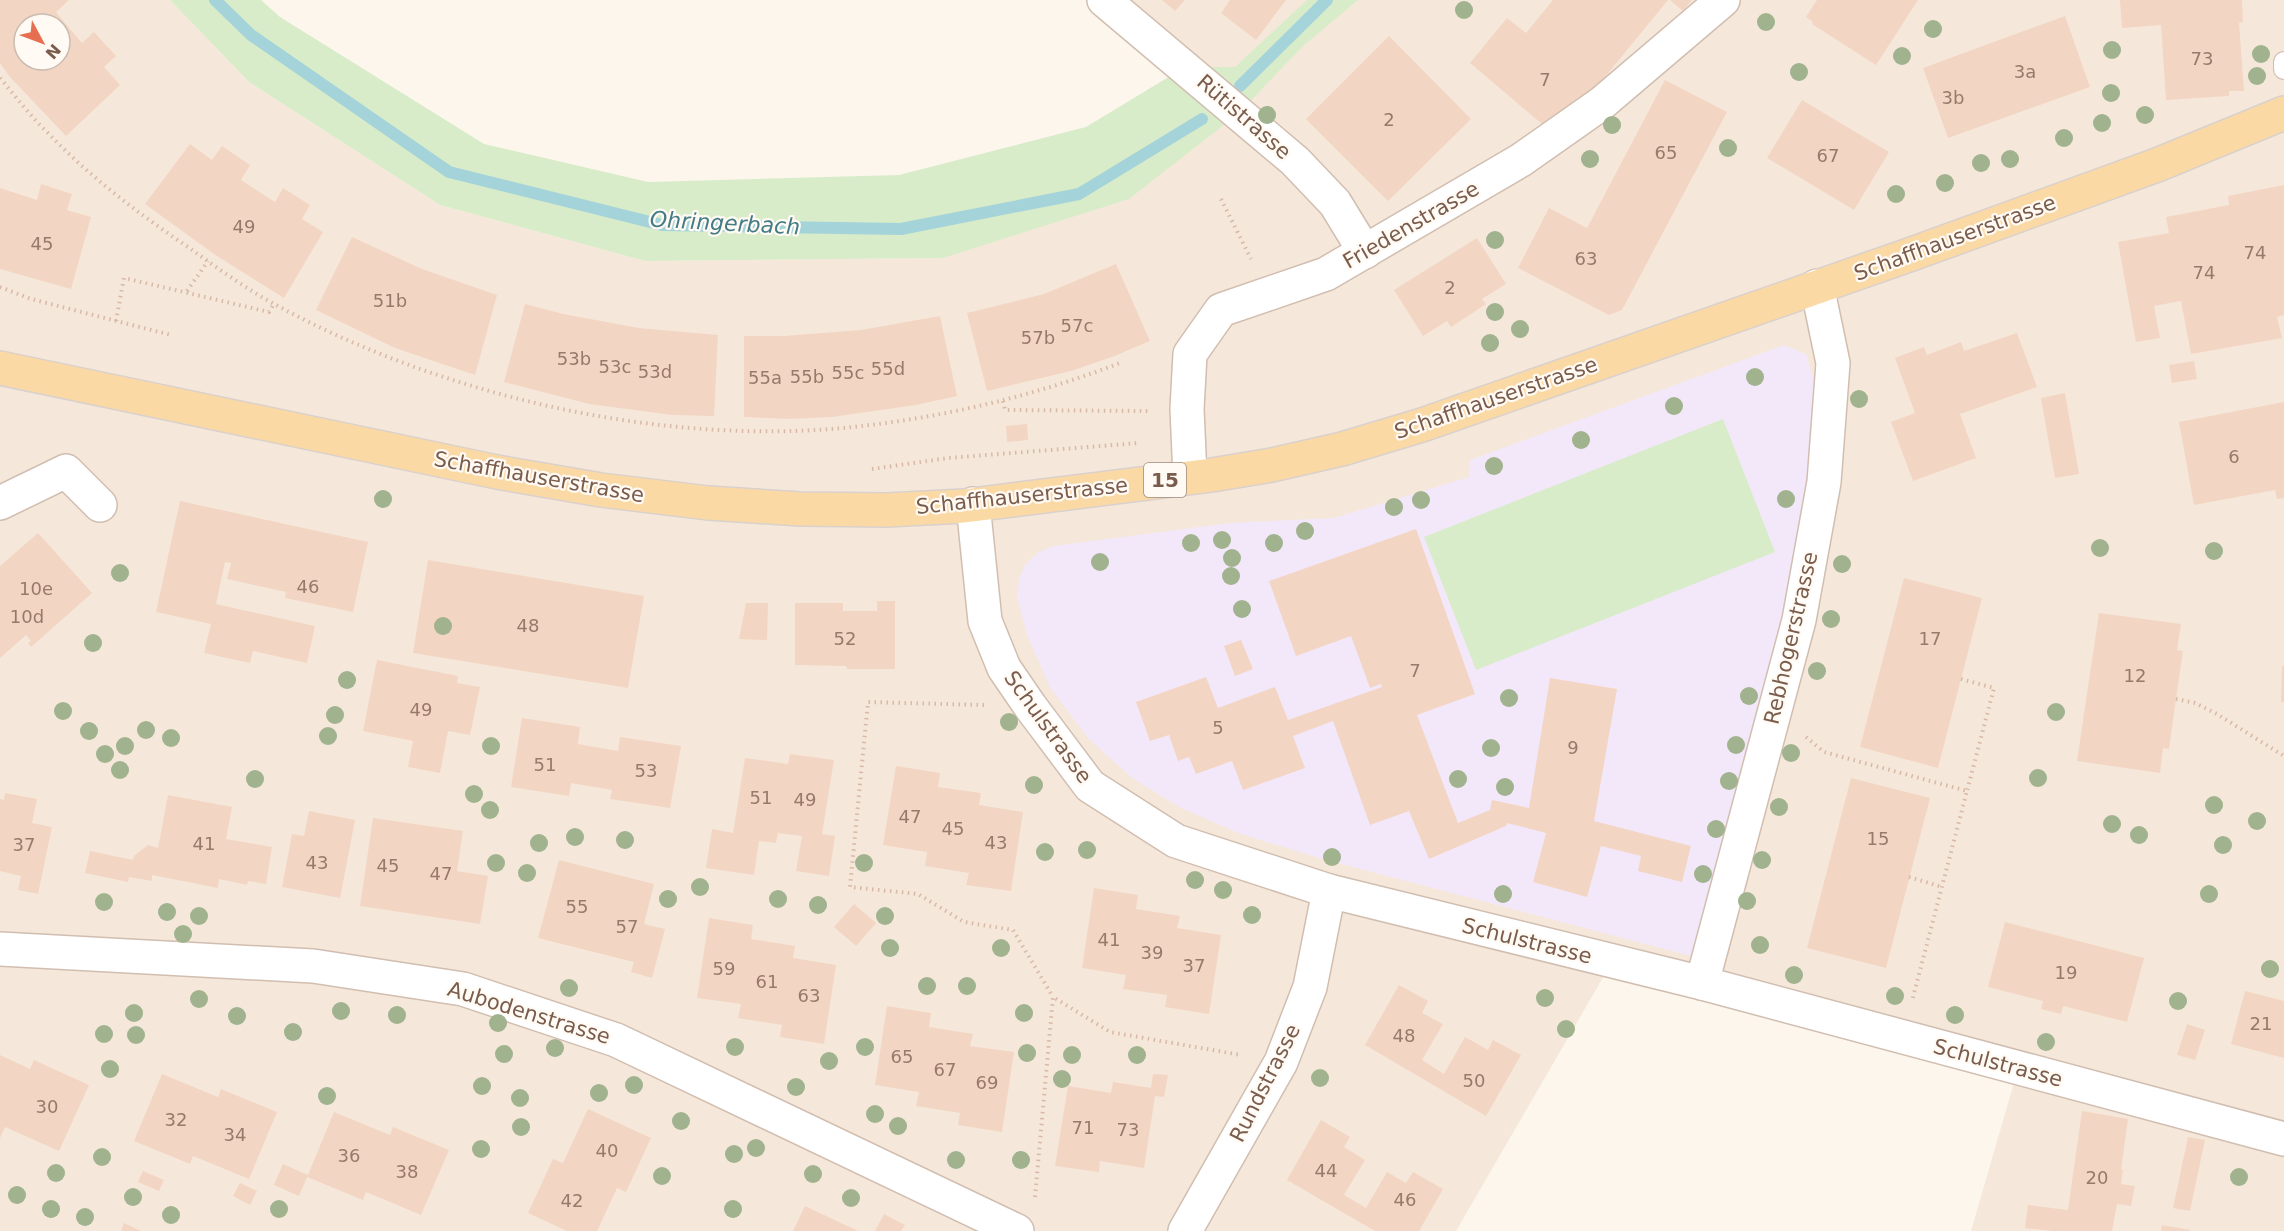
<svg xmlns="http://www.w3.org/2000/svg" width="2284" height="1231" viewBox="0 0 2284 1231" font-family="'DejaVu Sans',sans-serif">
<rect width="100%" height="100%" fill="#fdf6ec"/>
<path fill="#f5e8da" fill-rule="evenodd" d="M0 0H170L249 82 440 205 645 261 943 258 1239 113 1104 0H2284V1231H1971L2018 1069 1612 962 1456 1231H0ZM24 24H60V60H24Z"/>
<path fill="#f3e8fa" d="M1784 345 1806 354 1816 389 1797 589 1691 956 1326 860 1238 833 1179 807 1132 778 1088 738 1051 689 1027 635 1017 597 1019 579 1025 565 1039 552 1054 546 1230 523 1334 518 1469 477 1470 460Z"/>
<g fill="#d8ecc9">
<path d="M170 0H261L280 17 484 144 648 182 899 175 1086 127 1185 67H1235L1307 0H1358L1303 46 1239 113 1129 199 943 258 645 261 440 205 249 82Z"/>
<path d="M1723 419 1775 552 1476 670 1424 537Z"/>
</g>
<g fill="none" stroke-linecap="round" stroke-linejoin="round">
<g stroke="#a5d3da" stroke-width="12">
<path d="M215 0 251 35 449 172 662 225 901 229 1079 194 1202 119"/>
<path d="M1240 86 1327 0"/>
</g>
</g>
<g fill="#f3d5c3" fill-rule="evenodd">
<path d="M0 0H69L56 12 69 28 82 43 94 32 116 56 104 67 120 85 66 136 10 77 0 63ZM24 24H60V60H24Z"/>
<path d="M1162 0H1185L1175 11Z"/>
<path d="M1230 0H1286L1256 40 1221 13Z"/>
<path d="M1553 0H1668L1591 94 1548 129 1470 63 1507 18 1526 33Z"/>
<path d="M1670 0H1692L1683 11Z"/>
<path d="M1817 0H1918L1876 65 1812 24 1813 22 1806 17Z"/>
<path d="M2120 0H2242L2243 22 2239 23 2244 91H2229V96L2166 100 2161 25 2122 28Z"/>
<path d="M2065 16 2090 87 1948 138 1923 68Z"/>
<path d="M1389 36 1471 119 1388 201 1306 119Z"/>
<path d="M1665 80 1727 112 1622 310 1609 315 1518 268 1549 208 1587 228Z"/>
<path d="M1802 100 1889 152 1854 210 1767 158Z"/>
<path d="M190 144 212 160 222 146 250 165 241 180 275 202 283 188 310 205 302 219 323 232 284 298 214 254 145 204Z"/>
<path d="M41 184 72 194 67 210 91 217 71 289 0 269V188L37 200Z"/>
<path d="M2284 185V315L2277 317 2282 338 2191 354 2181 301 2154 306 2160 338 2136 342 2118 242 2169 233 2166 217 2229 205 2228 196Z"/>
<path d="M352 237 422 269 497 295 475 375 395 348 316 310Z"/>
<path d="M1477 238 1506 284 1482 299 1486 304 1451 327 1447 321 1423 336 1394 290Z"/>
<path d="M1116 264 1150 341 1112 357 1071 371 987 391 967 313 1044 294Z"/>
<path d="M525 304 563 314 639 328 718 335 714 416 672 415 589 404 504 382Z"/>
<path d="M940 316 957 396 916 405 832 417 789 419 744 417V336H784L861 330Z"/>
<path d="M2017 333 2037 387 1960 414 1976 458 1913 481 1891 422 1915 413 1895 358 1924 347 1927 355 1961 342 1964 351Z"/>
<path d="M2194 361 2197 379 2172 383 2169 365Z"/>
<path d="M2065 393 2079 474 2055 478 2041 398Z"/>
<path d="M2284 402V498L2277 499 2275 490 2194 505 2179 422Z"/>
<path d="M1027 424 1028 440 1007 442 1006 426Z"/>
<path d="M180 501 368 542 353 612 285 598 286 592 227 579 231 563 225 562 216 604 315 626 307 663 253 651 250 663 204 653 211 624 156 612Z"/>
<path d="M1416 529 1475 694 1417 715 1458 823 1490 810 1492 800 1529 808 1550 678 1617 689 1594 821 1691 846 1682 882 1638 871 1641 856 1601 846 1587 897 1533 882 1546 833 1507 823 1506 826 1429 859 1409 811 1370 825 1333 721 1293 736 1305 768 1243 790 1232 761 1196 774 1189 757 1178 761 1169 735 1150 741 1136 702 1206 677 1218 708 1275 687 1288 720 1382 687 1381 684 1370 688 1351 636 1296 656 1269 581Z"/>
<path d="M38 533 92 593 31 647 28 643 31 641 26 635 0 658V566Z"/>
<path d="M428 560 644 596 628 688 413 653Z"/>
<path d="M1904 578 1982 598 1938 768 1860 747Z"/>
<path d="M877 601H895V669H847L846 666 795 665V603H843V611H877Z"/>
<path d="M746 603H768L767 640 739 639Z"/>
<path d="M2099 613 2181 624 2177 650 2183 651 2176 699 2169 749 2163 748 2160 773 2077 761Z"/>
<path d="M1241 640 1253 669 1235 676 1224 646Z"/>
<path d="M377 660 458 676 457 683 480 687 470 735 448 731 440 773 408 767 413 741 363 731Z"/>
<path d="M2282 666H2284V702H2281Z"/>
<path d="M522 718 580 727 578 744 618 751 620 737 681 746 670 808 610 799 612 790 571 783 569 796 511 787Z"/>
<path d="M790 754 834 760 822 834 835 836 829 876 796 871 802 836 778 833 776 843 759 841 754 875 706 868 712 829 733 833 745 758 788 764Z"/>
<path d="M896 766 940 773 938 787 981 793 979 805 1023 812 1011 891 966 885 969 873 925 866 927 852 883 845Z"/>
<path d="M1851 778 1930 798 1886 968 1807 948Z"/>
<path d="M5 793 37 799 32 823 52 827 38 894 18 890 21 876 0 871V799L4 800Z"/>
<path d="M168 795 232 807 226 839 272 847 266 884 248 881 247 885 219 879 218 888 152 875V881L129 877 128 882 85 873 90 851 133 860 134 856 148 845 158 848Z"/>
<path d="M309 811 355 820 340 898 282 887 292 834 304 836Z"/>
<path d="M373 818 463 831 457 871 488 876 480 924 360 906Z"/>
<path d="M559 860 654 884 644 924 665 929 652 978 631 972 634 962 538 938Z"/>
<path d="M1094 888 1138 895 1136 909 1180 916 1177 928 1221 935 1209 1014 1165 1007 1167 995 1123 989 1126 975 1082 968Z"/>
<path d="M854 904 876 923 856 946 834 927Z"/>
<path d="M709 918 753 925 751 939 795 946 793 958 836 965 824 1044 780 1037 782 1025 738 1018 741 1004 697 998Z"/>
<path d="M2005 922 2144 958 2127 1022 2063 1006 2061 1014 2041 1009 2043 1001 1988 987Z"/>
<path d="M1399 985 1428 1001 1422 1013 1443 1024 1422 1060 1444 1074 1465 1037 1488 1050 1493 1040 1521 1055 1486 1116 1365 1045Z"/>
<path d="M2245 991 2284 1001V1058L2231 1044Z"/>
<path d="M887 1006 931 1013 929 1027 973 1034 970 1046 1014 1052 1002 1132 958 1125 960 1113 916 1106 919 1092 875 1085Z"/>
<path d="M2187 1024 2205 1030 2195 1060 2177 1055Z"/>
<path d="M0 1055 30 1069 34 1060 89 1085 59 1151 5 1127 0 1138Z"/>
<path d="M162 1074 218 1097 221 1089 277 1112 249 1179 193 1156 190 1164 134 1141Z"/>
<path d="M1153 1074 1168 1075 1164 1097 1155 1096 1144 1168 1100 1161 1099 1172 1055 1166 1068 1086 1111 1093 1113 1082 1151 1088Z"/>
<path d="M588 1109 651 1138 626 1192 617 1188 597 1231H567L528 1213 553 1159 563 1163Z"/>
<path d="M2082 1111 2128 1119 2121 1170 2123 1169 2121 1184 2135 1186 2131 1206 2117 1204 2112 1231H2054L2025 1228 2028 1205 2068 1210Z"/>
<path d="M334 1112 390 1135 393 1127 449 1150 421 1215 366 1192 363 1200 307 1177 299 1196 274 1185 283 1164 308 1175Z"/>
<path d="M1321 1120 1350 1137 1344 1147 1365 1160 1344 1195 1366 1208 1387 1172 1406 1183 1413 1172 1443 1189 1419 1231H1375L1287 1180Z"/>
<path d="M2188 1137 2205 1140 2190 1211 2173 1208Z"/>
<path d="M143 1171 164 1180 159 1191 138 1182Z"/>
<path d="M240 1183 257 1191 250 1205 233 1196Z"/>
<path d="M805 1206 858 1231H793Z"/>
<path d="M884 1214 905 1225 901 1231H875Z"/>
<path d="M124 1223 141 1231H121Z"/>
<path d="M2162 1225 2190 1230V1231H2161Z"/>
</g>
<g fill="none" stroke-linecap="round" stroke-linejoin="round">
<defs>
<path id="lane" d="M2284 62V69"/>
<g id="street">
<path d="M1104 0 1295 161 1335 203 1365 252"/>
<path d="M1190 477 1187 409 1190 354 1221 310 1326 274 1521 160 1602 103 1723 0"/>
<path d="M0 503 66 471 100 505"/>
<path d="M973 504 985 621 1004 668 1030 706 1090 786 1176 841 1329 891 1702 983 2284 1139"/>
<path d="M0 949 313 966 463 989 616 1040 1017 1231"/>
<path d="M1702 983 1799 620 1824 482 1833 363 1817 286"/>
<path d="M1185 1231 1281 1062 1310 987 1329 891"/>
</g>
<path id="primary" d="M0 368 497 472 601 490 708 503 800 509 887 510 964 506 1212 475 1272 465 1342 449 1422 425 1909 255 2157 165 2284 113"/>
</defs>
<use href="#lane" stroke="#d1beb0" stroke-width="22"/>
<use href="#street" stroke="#d1beb0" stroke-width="36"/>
<use href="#primary" stroke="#dad1cd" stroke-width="36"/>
<g stroke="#d9b8a5" stroke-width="4" stroke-dasharray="1.5 4.5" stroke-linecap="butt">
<path d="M0 78C16 97 31 117 49 134 90 177 139 214 188 247 216 267 246 289 276 305 438 393 646 443 831 429 929 421 1029 398 1120 363"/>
<path d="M1221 199 1251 259"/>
<path d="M0 287 31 299 171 335"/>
<path d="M187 291 208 261"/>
<path d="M116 321 124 278 269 312 274 304"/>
<path d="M1003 401 1005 410 1149 411"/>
<path d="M872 469 948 458 1139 443"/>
<path d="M1961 679 1994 688 1967 791"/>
<path d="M2176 699 2195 703 2217 714 2284 756"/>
<path d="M984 705 868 702 850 887 918 894 964 922 1013 930 1053 997"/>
<path d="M1806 737 1824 752 1967 791 1912 1001"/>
<path d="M1909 877 1942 887"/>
<path d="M1035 1197 1053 997 1110 1032 1241 1055"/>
</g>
<use href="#lane" stroke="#fff" stroke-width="20"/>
<use href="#street" stroke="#fff" stroke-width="33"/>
<use href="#primary" stroke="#fbd9a5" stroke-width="33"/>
</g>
<g fill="#a0b28e">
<circle cx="1464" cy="10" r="9"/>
<circle cx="1766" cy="22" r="9"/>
<circle cx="1933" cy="29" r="9"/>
<circle cx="2112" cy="50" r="9"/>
<circle cx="2261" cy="54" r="9"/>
<circle cx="1902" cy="56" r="9"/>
<circle cx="1799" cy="72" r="9"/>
<circle cx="2257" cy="76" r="9"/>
<circle cx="2111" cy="93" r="9"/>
<circle cx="1267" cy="115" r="9"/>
<circle cx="2145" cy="115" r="9"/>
<circle cx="2102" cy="123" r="9"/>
<circle cx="1612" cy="125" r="9"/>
<circle cx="2064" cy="138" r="9"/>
<circle cx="1728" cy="148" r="9"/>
<circle cx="1590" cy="159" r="9"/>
<circle cx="2010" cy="159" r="9"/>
<circle cx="1981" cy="163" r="9"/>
<circle cx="1945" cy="183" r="9"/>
<circle cx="1896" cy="194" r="9"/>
<circle cx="1495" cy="240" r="9"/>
<circle cx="1495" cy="312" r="9"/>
<circle cx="1520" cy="329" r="9"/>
<circle cx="1490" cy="343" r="9"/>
<circle cx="1755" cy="377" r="9"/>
<circle cx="1859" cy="399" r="9"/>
<circle cx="1674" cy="406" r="9"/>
<circle cx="1581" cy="440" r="9"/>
<circle cx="1494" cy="466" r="9"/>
<circle cx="383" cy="499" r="9"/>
<circle cx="1786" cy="499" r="9"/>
<circle cx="1421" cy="500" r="9"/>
<circle cx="1394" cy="507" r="9"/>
<circle cx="1305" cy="531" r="9"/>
<circle cx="1222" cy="540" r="9"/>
<circle cx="1191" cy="543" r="9"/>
<circle cx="1274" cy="543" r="9"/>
<circle cx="2100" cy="548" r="9"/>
<circle cx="2214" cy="551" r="9"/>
<circle cx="1232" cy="558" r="9"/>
<circle cx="1100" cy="562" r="9"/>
<circle cx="1842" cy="564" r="9"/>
<circle cx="120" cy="573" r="9"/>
<circle cx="1231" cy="576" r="9"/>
<circle cx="1242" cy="609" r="9"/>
<circle cx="1831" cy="619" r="9"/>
<circle cx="443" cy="626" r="9"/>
<circle cx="93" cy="643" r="9"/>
<circle cx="1817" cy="671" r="9"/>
<circle cx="347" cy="680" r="9"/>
<circle cx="1749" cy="696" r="9"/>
<circle cx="1509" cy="698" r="9"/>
<circle cx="63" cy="711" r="9"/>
<circle cx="2056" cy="712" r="9"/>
<circle cx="335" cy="715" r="9"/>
<circle cx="1009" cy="722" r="9"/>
<circle cx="146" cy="730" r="9"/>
<circle cx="89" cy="731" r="9"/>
<circle cx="328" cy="736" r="9"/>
<circle cx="171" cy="738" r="9"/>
<circle cx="1736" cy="745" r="9"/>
<circle cx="125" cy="746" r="9"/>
<circle cx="491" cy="746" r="9"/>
<circle cx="1491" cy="748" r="9"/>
<circle cx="1791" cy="753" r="9"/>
<circle cx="105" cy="754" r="9"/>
<circle cx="120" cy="770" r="9"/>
<circle cx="2038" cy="778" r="9"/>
<circle cx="255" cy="779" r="9"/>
<circle cx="1458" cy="779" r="9"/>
<circle cx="1729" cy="781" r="9"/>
<circle cx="1034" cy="785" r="9"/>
<circle cx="1505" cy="787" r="9"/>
<circle cx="474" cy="794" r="9"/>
<circle cx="2214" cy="805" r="9"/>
<circle cx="1779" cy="807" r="9"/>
<circle cx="490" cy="810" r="9"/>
<circle cx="2257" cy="821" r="9"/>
<circle cx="2112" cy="824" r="9"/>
<circle cx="1716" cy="829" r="9"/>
<circle cx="2139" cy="835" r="9"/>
<circle cx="575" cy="837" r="9"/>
<circle cx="625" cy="840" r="9"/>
<circle cx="539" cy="843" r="9"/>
<circle cx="2223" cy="845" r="9"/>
<circle cx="1087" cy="850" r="9"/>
<circle cx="1045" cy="852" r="9"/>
<circle cx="1332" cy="857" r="9"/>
<circle cx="1762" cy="860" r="9"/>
<circle cx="496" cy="863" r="9"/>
<circle cx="864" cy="863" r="9"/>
<circle cx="527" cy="873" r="9"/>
<circle cx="1703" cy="874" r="9"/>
<circle cx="1195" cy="880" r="9"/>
<circle cx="700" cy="887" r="9"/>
<circle cx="1223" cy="890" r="9"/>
<circle cx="1503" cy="894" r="9"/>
<circle cx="2209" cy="894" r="9"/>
<circle cx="668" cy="899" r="9"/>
<circle cx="778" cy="899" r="9"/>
<circle cx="1747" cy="901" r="9"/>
<circle cx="104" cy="902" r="9"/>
<circle cx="818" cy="905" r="9"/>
<circle cx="167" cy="912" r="9"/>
<circle cx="1252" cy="915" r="9"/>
<circle cx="199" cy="916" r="9"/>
<circle cx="885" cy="916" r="9"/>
<circle cx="183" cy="934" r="9"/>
<circle cx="1760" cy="945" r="9"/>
<circle cx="890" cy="948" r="9"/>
<circle cx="1001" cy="948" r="9"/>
<circle cx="2270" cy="969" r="9"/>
<circle cx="1794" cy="975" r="9"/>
<circle cx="927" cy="986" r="9"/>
<circle cx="967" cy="986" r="9"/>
<circle cx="569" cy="988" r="9"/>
<circle cx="1895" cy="996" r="9"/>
<circle cx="1545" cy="998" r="9"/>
<circle cx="199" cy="999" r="9"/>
<circle cx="2178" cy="1001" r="9"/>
<circle cx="341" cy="1011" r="9"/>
<circle cx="134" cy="1013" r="9"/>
<circle cx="1024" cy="1013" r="9"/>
<circle cx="397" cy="1015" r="9"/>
<circle cx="1955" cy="1015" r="9"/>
<circle cx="237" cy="1016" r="9"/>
<circle cx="498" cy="1023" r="9"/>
<circle cx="1566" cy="1029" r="9"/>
<circle cx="293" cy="1032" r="9"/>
<circle cx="104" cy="1034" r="9"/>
<circle cx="136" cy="1035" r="9"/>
<circle cx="2046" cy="1042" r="9"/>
<circle cx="735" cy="1047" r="9"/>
<circle cx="865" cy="1047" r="9"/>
<circle cx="555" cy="1048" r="9"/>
<circle cx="1027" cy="1053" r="9"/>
<circle cx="504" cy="1054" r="9"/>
<circle cx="1072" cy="1055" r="9"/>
<circle cx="1137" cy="1055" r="9"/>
<circle cx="829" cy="1061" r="9"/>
<circle cx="110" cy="1069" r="9"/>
<circle cx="1320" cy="1078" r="9"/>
<circle cx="1062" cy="1079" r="9"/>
<circle cx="634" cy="1085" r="9"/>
<circle cx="482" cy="1086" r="9"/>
<circle cx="796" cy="1087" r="9"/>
<circle cx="599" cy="1093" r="9"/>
<circle cx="327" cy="1096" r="9"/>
<circle cx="520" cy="1098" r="9"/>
<circle cx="875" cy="1114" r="9"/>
<circle cx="681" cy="1121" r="9"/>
<circle cx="898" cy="1126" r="9"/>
<circle cx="521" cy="1127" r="9"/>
<circle cx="756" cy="1148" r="9"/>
<circle cx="481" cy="1149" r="9"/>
<circle cx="734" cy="1154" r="9"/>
<circle cx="102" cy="1157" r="9"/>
<circle cx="956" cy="1160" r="9"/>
<circle cx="1021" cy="1160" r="9"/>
<circle cx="56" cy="1173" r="9"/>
<circle cx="813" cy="1174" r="9"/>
<circle cx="662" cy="1176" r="9"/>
<circle cx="2239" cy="1177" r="9"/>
<circle cx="17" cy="1195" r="9"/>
<circle cx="133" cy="1197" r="9"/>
<circle cx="851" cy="1198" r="9"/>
<circle cx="51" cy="1209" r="9"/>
<circle cx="279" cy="1209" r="9"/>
<circle cx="733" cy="1209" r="9"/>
<circle cx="171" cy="1215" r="9"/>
<circle cx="85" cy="1217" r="9"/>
</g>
<g text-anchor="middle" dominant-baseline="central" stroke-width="4.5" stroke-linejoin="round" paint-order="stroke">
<g font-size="18" fill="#987a6a">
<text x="2202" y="58">73</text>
<text x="2025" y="71">3a</text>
<text x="1545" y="79">7</text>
<text x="1953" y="97">3b</text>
<text x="1389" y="119">2</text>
<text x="1666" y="152">65</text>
<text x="1828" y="155">67</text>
<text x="244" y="226">49</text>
<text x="42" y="243">45</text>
<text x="2255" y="252">74</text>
<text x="1586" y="258">63</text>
<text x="2204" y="272">74</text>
<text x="1450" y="287">2</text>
<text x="390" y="300">51b</text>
<text x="1077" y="325">57c</text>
<text x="1038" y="337">57b</text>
<text x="574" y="358">53b</text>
<text x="615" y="366">53c</text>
<text x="888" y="368">55d</text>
<text x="655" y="371">53d</text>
<text x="848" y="372">55c</text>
<text x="807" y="376">55b</text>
<text x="765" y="377">55a</text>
<text x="2234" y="456">6</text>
<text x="308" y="586">46</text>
<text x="36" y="588">10e</text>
<text x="27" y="616">10d</text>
<text x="528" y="625">48</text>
<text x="845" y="638">52</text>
<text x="1930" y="638">17</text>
<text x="1415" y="670">7</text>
<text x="2135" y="675">12</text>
<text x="421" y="709">49</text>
<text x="1218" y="727">5</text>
<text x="1573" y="747">9</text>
<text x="545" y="764">51</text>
<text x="646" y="770">53</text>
<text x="761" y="797">51</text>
<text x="805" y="799">49</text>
<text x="910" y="816">47</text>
<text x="953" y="828">45</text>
<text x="1878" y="838">15</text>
<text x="996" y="842">43</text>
<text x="204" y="843">41</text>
<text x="24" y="844">37</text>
<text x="317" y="862">43</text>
<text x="388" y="865">45</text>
<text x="441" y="873">47</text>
<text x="577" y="906">55</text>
<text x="627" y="926">57</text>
<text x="1109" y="939">41</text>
<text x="1152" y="952">39</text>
<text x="1194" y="965">37</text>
<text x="724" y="968">59</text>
<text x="2066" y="972">19</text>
<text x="767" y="981">61</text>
<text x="809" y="995">63</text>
<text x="2261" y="1023">21</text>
<text x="1404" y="1035">48</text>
<text x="902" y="1056">65</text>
<text x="945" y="1069">67</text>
<text x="1474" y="1080">50</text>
<text x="987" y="1082">69</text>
<text x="47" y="1106">30</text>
<text x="176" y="1119">32</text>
<text x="1083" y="1127">71</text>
<text x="1128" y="1129">73</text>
<text x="235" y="1134">34</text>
<text x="607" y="1150">40</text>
<text x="349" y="1155">36</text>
<text x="1326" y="1170">44</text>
<text x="407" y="1171">38</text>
<text x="2097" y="1177">20</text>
<text x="1405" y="1199">46</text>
<text x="572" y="1200">42</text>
</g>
<rect fill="#fffaf3" stroke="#a28b7f" stroke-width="1.5" x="1144" y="463" width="42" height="34" rx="4.5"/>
<g font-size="20" font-weight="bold" fill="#7a5c4d">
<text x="1165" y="480">15</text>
</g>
<g font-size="21" fill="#7a5c4d" stroke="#fffaf3">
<text transform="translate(1244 117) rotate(41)">Rütistrasse</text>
<text transform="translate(1411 225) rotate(-30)">Friedenstrasse</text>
<text transform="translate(1955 238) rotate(-20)">Schaffhauserstrasse</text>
<text transform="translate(1496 398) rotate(-19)">Schaffhauserstrasse</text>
<text transform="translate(539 477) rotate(10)">Schaffhauserstrasse</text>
<text transform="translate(1022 496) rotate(-6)">Schaffhauserstrasse</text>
<text transform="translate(1791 638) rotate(-77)">Rebhogerstrasse</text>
<text transform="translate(1048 727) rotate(54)">Schulstrasse</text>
<text transform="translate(1527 941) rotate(14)">Schulstrasse</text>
<text transform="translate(529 1013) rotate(17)">Aubodenstrasse</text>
<text transform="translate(1998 1063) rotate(15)">Schulstrasse</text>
<text transform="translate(1265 1083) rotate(-63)">Rundstrasse</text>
</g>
<g font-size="22" font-style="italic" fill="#437c86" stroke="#fffaf3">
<text transform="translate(725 223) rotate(3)">Ohringerbach</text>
</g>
</g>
<g transform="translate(42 42) rotate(131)"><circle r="28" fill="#fffaf3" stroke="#cabbb1" stroke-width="1.5"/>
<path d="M0-4.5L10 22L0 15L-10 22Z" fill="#e76f51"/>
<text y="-9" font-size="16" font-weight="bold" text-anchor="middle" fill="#7a5c4d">N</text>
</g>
</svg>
